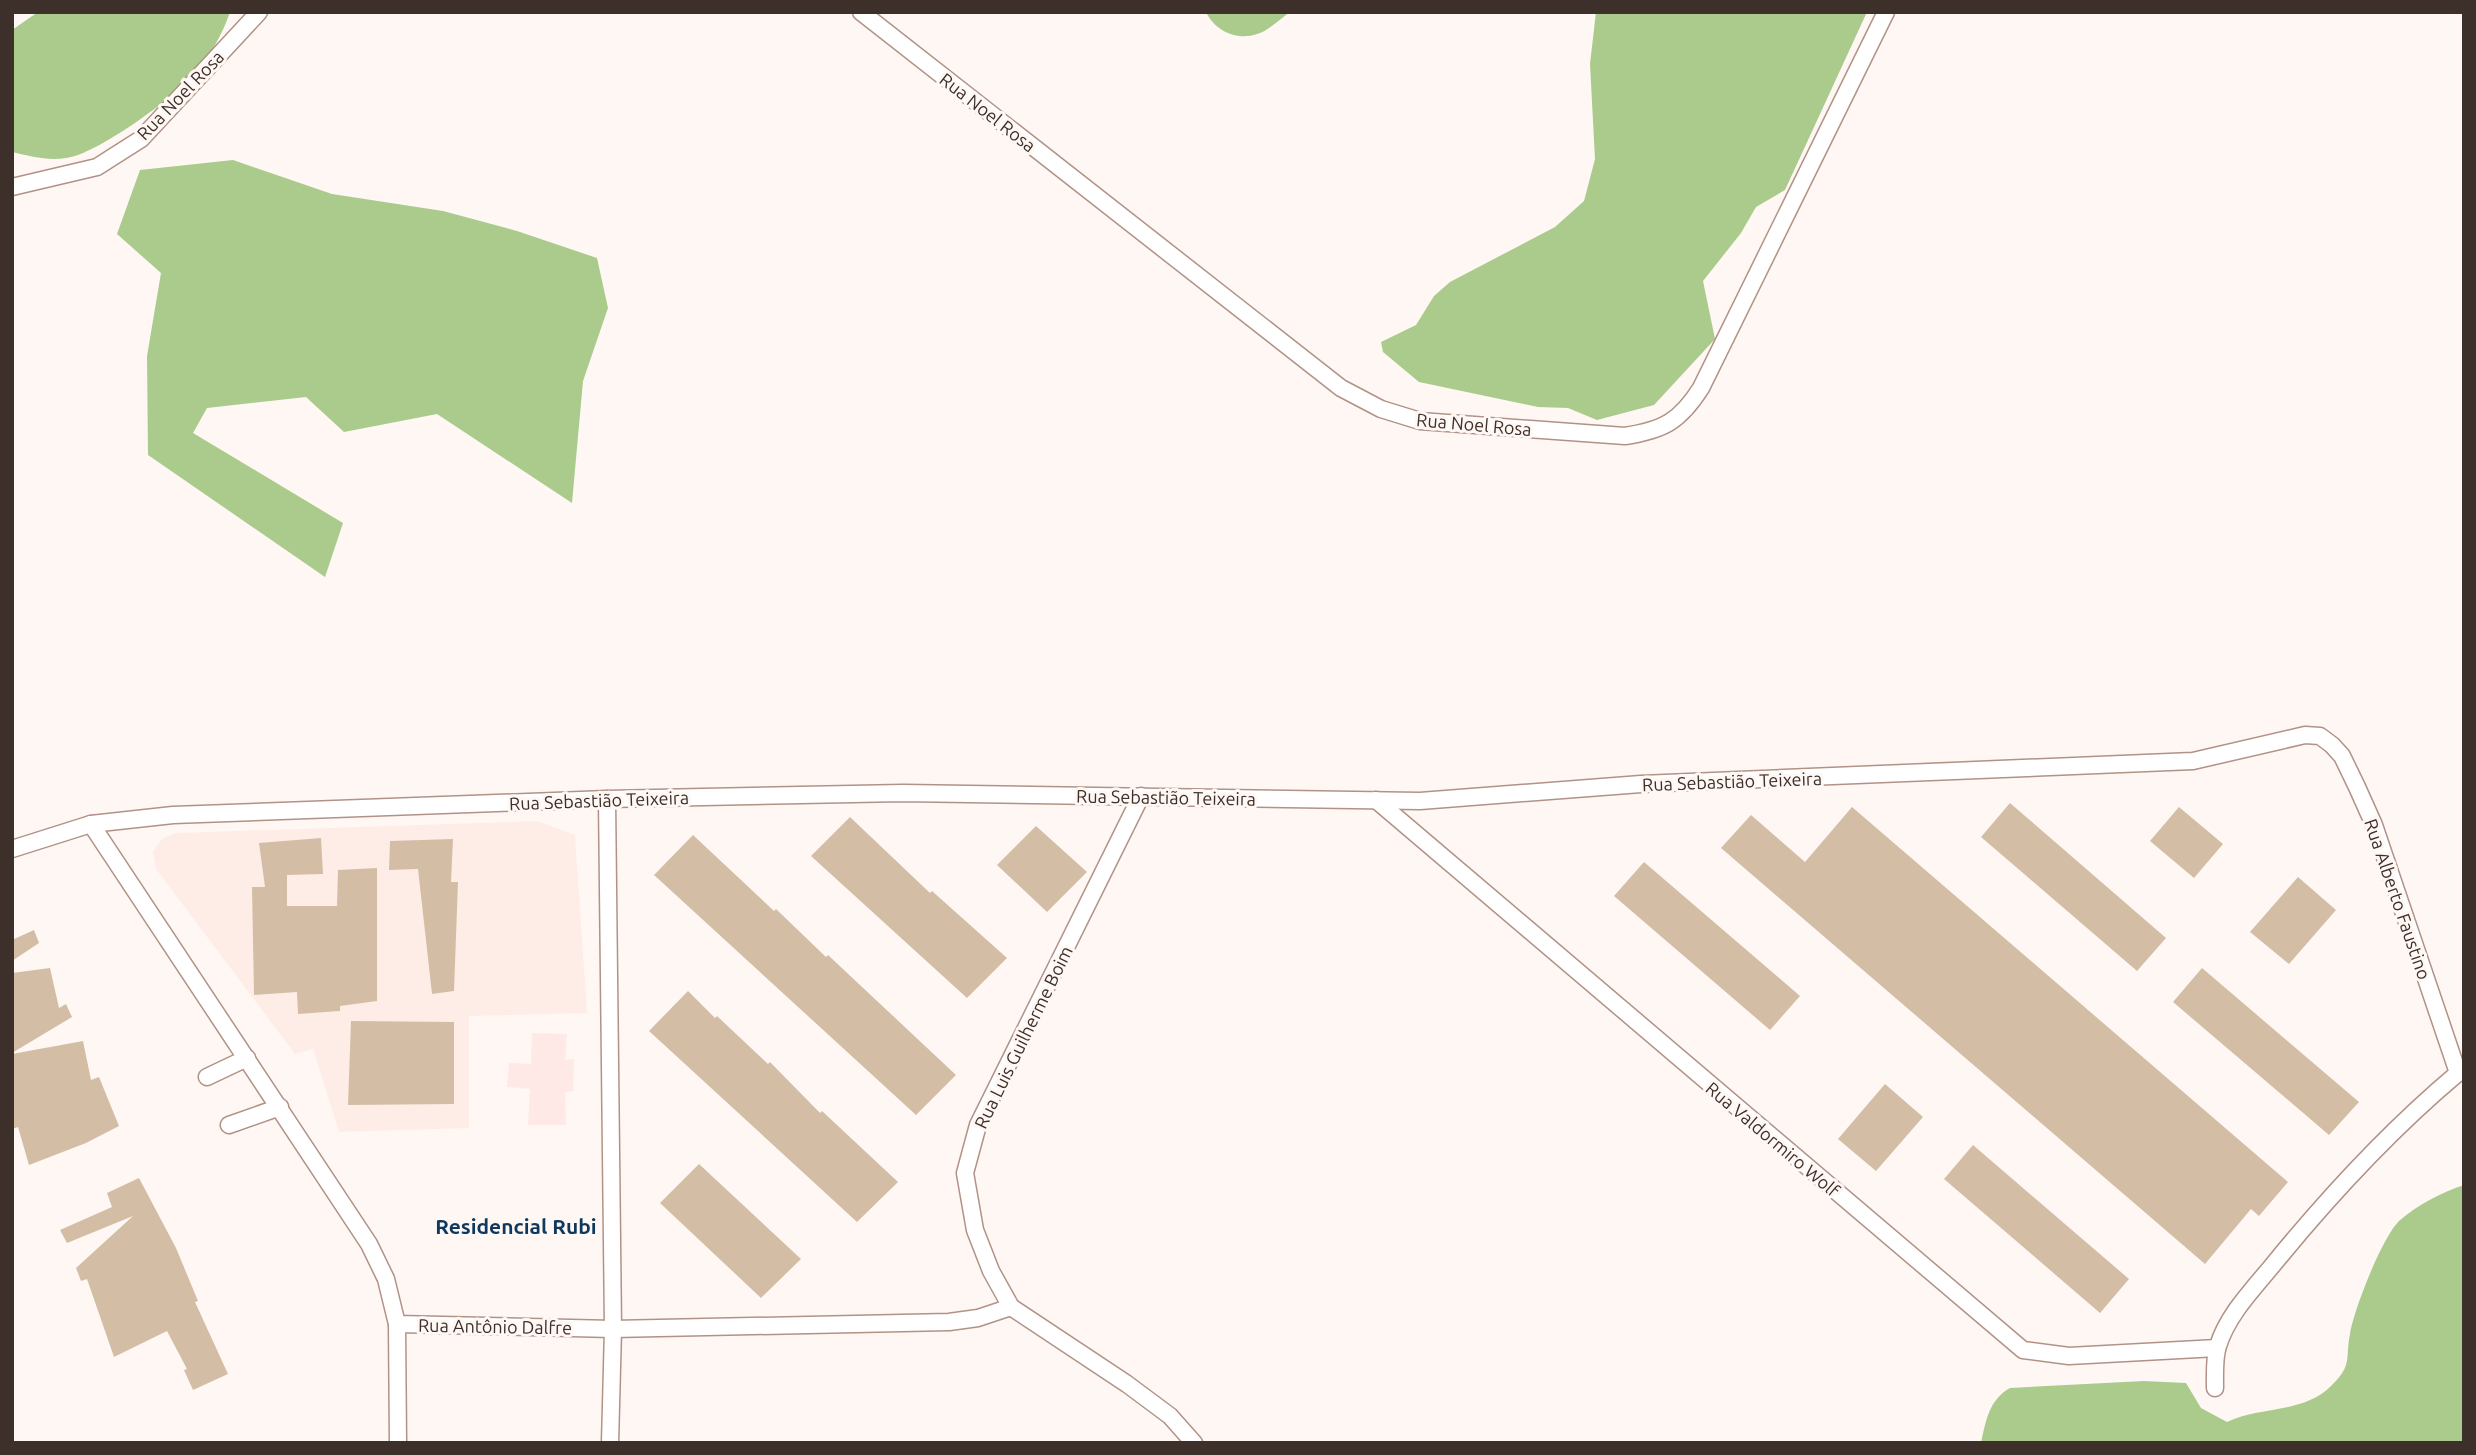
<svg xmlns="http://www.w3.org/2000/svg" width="2476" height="1455" viewBox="0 0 2476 1455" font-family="Ubuntu,sans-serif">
<rect width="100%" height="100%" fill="#fef7f4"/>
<path fill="#feede6" d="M537 821 575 835 587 1013 469 1016V1128L339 1132 313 1049 295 1054 156 869 153 852 162 839 175 833Z"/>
<path fill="#fee9e7" d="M532 1033 567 1034 565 1060 574 1059 573 1091 565 1092 566 1125H528L530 1089 507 1087 509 1063 531 1064Z"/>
<g fill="#aacb8c">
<path d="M38 12H230C223 33 210 56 196 73 175 97 96 155 66 158 47 161 30 156 12 152V30Z"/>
<path d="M1206 12H1290C1280 19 1268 31 1257 34 1237 41 1215 31 1206 12Z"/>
<path d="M1596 12H1867L1785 190 1756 207 1741 233 1703 281 1715 339 1654 405 1597 420 1568 408 1538 407 1419 382 1383 352 1381 342 1416 325 1434 296 1450 282 1555 227 1584 201 1595 159 1590 64Z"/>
<path d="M233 160 332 194 443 211 517 231 597 258 608 308 583 381 572 503 437 414 344 432 306 397 207 408 193 433 343 523 325 577 148 455 147 356 161 273 117 234 140 170Z"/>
<path d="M2464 1185V1443H1981C1986 1420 1989 1400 2010 1388L2144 1381 2186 1383 2201 1408 2227 1422C2259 1406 2303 1414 2331 1386 2353 1365 2345 1359 2350 1334 2354 1309 2382 1238 2399 1221 2416 1206 2442 1192 2464 1185Z"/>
</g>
<g fill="#d3bea5">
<path d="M2010 803 2166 938 2137 971 1981 837Z"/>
<path d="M1852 807 2288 1182 2259 1216 2251 1209 2205 1264 1721 848 1751 815 1805 862Z"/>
<path d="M2179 807 2223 844 2194 878 2150 841Z"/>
<path d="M850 817 930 893 932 891 1007 958 967 998 811 856Z"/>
<path d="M1036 826 1087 872 1047 912 997 865Z"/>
<path d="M693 835 774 911 776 909 826 957 828 955 956 1075 916 1115 654 875Z"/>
<path d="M321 838 323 874 287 875V906H337L338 870 377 868V1001L340 1006V1011L298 1014 297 992 254 995 252 887H265L259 843Z"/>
<path d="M453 839 451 882H458L454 991 432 994 418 869 389 870 390 841Z"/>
<path d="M1644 862 1800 996 1770 1030 1614 896Z"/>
<path d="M2298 877 2336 910 2289 964 2250 932Z"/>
<path d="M34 930 39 943 12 961V940Z"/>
<path d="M50 968 59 1008 66 1004 72 1017 12 1053V973Z"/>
<path d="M2202 968 2359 1102 2329 1135 2173 1002Z"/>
<path d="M688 991 715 1018 717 1016 768 1064 770 1062 820 1113 822 1111 898 1182 857 1222 649 1031Z"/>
<path d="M351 1021 454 1022V1104L348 1105Z"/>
<path d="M83 1041 91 1080 99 1077 119 1126 86 1143 29 1165 18 1127 12 1129V1054Z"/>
<path d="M1885 1084 1923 1117 1876 1171 1838 1139Z"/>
<path d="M1973 1145 2129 1279 2100 1313 1944 1179Z"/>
<path d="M699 1164 801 1259 761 1298 660 1203Z"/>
<path d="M139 1178 176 1248 198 1301 195 1302 228 1374 193 1390 184 1370 187 1369 167 1331 114 1357 87 1279 81 1281 76 1268 133 1216 67 1243 60 1230 112 1207 107 1193Z"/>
</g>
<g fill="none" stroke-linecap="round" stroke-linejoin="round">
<defs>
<g id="street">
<path d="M861 12 1341 388 1381 409 1420 421 1625 436C1664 430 1680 421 1701 388L1886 12"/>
<path d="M12 187 97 167 141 139 259 12"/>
<path d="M1141 796 978 1125 965 1173 975 1230 991 1271 1011 1307 1127 1384 1170 1416 1194 1443"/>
<path d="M607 799 613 1329 610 1443"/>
<path d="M1376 800 2023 1350 2069 1356 2217 1348"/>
<path d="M91 824 369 1244 386 1279 397 1324 613 1329 949 1322 978 1318 1011 1307"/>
<path d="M12 849 91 824 173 815 607 799 903 793 1420 801 1641 784 2193 761 2305 735 2320 736 2332 745 2342 756 2357 787 2374 825 2458 1073"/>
<path d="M207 1077 247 1058"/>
<path d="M229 1125 280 1107"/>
<path d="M397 1324 398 1443"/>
<path d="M2215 1388C2215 1375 2214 1358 2218 1346 2227 1316 2252 1290 2272 1266 2329 1196 2389 1131 2458 1073L2464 1072"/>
</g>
</defs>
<use href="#street" stroke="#b29286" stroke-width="19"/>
<use href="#street" stroke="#fff" stroke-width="16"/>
</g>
<g text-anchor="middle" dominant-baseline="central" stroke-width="6" stroke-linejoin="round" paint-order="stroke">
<g font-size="18" fill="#3d302a" stroke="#fef7f4">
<text transform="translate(180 95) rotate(-46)">Rua Noel Rosa</text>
<text transform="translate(988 112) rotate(38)">Rua Noel Rosa</text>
<text transform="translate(1474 424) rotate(5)">Rua Noel Rosa</text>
<text transform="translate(1732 781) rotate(-2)">Rua Sebastião Teixeira</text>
<text transform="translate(1166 797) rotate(1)">Rua Sebastião Teixeira</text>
<text transform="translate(599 800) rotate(-2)">Rua Sebastião Teixeira</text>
<text transform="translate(2398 899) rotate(71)">Rua Alberto Faustino</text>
<text transform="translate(1023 1037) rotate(-64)">Rua Luis Guilherme Boim</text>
<text transform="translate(1773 1139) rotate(40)">Rua Valdormiro Wolf</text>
<text transform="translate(495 1326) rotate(1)">Rua Antônio Dalfre</text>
</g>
<g font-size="21" font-weight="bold" fill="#0f385e" stroke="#fef7f4">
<text x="516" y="1226">Residencial Rubi</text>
</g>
</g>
<rect width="2476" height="1455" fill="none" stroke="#3d302a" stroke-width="28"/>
</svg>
